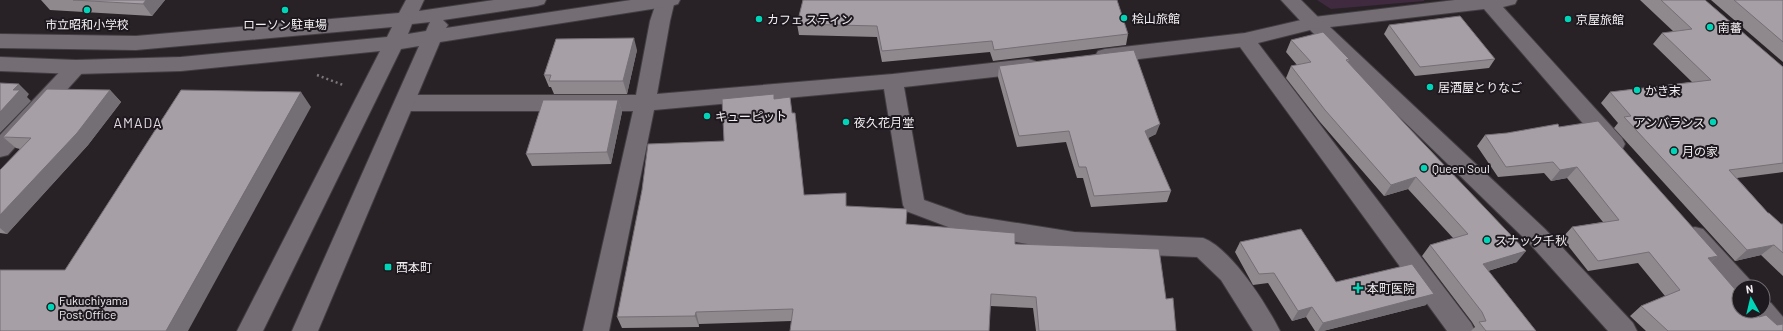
<svg xmlns="http://www.w3.org/2000/svg" width="1783" height="331" viewBox="0 0 1783 331" font-family="Barlow,'Noto Sans JP',sans-serif">
<rect width="100%" height="100%" fill="#282227"/>
<path fill="#402a3f" d="M1317 0H1424V1L1331 9Z"/>
<g fill="none" stroke-linecap="round" stroke-linejoin="round">
<defs>
<g id="street">
<path d="M657 0H675L670 21 657 94 893 74 1028 59 1035 61 1038 66 1035 71 1028 73 904 87 924 200 966 215 1074 232 1203 238C1231 248 1267 305 1280 331H1253L1221 280 1197 257 1074 252 964 233 906 211 903 205 884 89 654 110 609 331H583L633 111H406L399 108 396 103 399 98 406 95H636L650 21Z"/>
<path d="M1455 0H1517L1515 4 1503 7 1622 138 1625 144 1622 150 1614 152 1606 150 1484 9 1330 27 1545 229 1633 323 1637 331H1608L1529 243 1310 30 1258 43 1471 323 1475 331H1447L1240 47 1105 63 1098 61 1095 56 1098 51 1105 49 1245 33 1314 17Z"/>
<path d="M76 60 83 62 86 67 83 72 8 155 0 157V135L69 62Z"/>
<path d="M1695 227 1703 229 1750 280 1753 287H1739V297L1732 294 1687 243 1683 236 1687 229Z"/>
<path d="M1763 301 1771 303 1783 317V331H1764L1753 319 1750 311H1763Z"/>
</g>
<g id="secondary">
<path d="M406 0H424L419 11 494 0H546L544 4 537 6 443 20 448 25 446 28 631 0H680L678 4 671 6 440 42 318 331H292L419 46 401 49 263 331H237L380 51 181 71 76 74 0 71V57L76 60 181 57 387 37 392 27 136 50 0 48V34L136 36 399 13ZM430 22 426 31 408 34 412 24Z"/>
<path d="M1281 0H1301L1324 23 1321 28 1314 29 1307 28Z"/>
</g>
</defs>
<use href="#street" stroke="#423e42" stroke-width="2"/>
<use href="#secondary" stroke="#423e42" stroke-width="2"/>
<path stroke="#7b767a" stroke-width="2.5" stroke-dasharray="2 3" stroke-linecap="butt" d="M317 75 343 85"/>
<use href="#street" fill="#746e74" fill-rule="evenodd"/>
<use href="#secondary" fill="#746e74" fill-rule="evenodd"/>
</g>
<g fill="#8f898e">
<path d="M41 0H165L152 16 50 10Z"/>
<path d="M803 0 1128 34 1126 45 993 61 990 52 882 62 877 37 799 35 797 24Z"/>
<path d="M1640 0H1705L1783 67V172L1737 178 1768 213 1781 224H1783V276L1761 255 1735 261 1614 128 1618 123 1601 103 1610 92 1692 82 1653 44 1662 33 1674 32Z"/>
<path d="M1711 0H1783V62Z"/>
<path d="M1389 25 1495 59 1489 68 1415 76 1384 34Z"/>
<path d="M1291 40 1349 59 1348 62 1517 262 1488 271 1536 331H1471L1475 327 1472 322 1422 256 1430 245 1453 238 1408 189 1384 196 1320 122 1286 78 1291 66 1297 65 1286 52Z"/>
<path d="M637 50 627 94H554L551 87H549L544 75Z"/>
<path d="M999 66 1156 134 1148 138 1171 191 1167 202 1091 207 1083 178H1077L1066 142 1017 147 998 77Z"/>
<path d="M110 90 121 102 88 145 7 234 0 233V170L20 149 16 148 3 137Z"/>
<path d="M775 99 792 113 804 195 847 206 906 224 1015 244 1166 299 1176 331H1036L1033 308 990 306 791 321 699 324V327L622 328 617 317Z"/>
<path d="M618 100 622 112 611 164 532 166 526 154Z"/>
<path d="M1559 127 1718 256 1711 262 1759 317 1783 331H1646L1630 316 1641 306 1665 296 1638 263 1588 271 1562 238 1572 227 1603 222 1567 178 1551 181 1544 173 1498 177 1477 146 1485 135 1507 133Z"/>
<path d="M1240 242 1336 282 1426 305 1323 331H1315L1306 317 1292 321 1268 283 1253 285 1235 252Z"/>
</g>
<g fill="#746f74">
<path d="M146 0H165L152 16 143 4Z"/>
<path d="M634 38 637 50 627 94 623 81Z"/>
<path d="M19 84 29 94 27 97 31 101 0 133V112L13 90Z"/>
<path d="M110 90 121 102 88 145 7 234 0 228V215Z"/>
<path d="M301 92 311 107 188 331H166Z"/>
<path d="M618 100 622 112 611 164 607 152Z"/>
<path d="M1160 124 1156 134 1142 141 1145 131Z"/>
<path d="M1577 167 1567 178 1551 181 1560 170Z"/>
<path d="M1416 177 1408 189 1384 196 1391 185Z"/>
<path d="M1774 245 1761 255 1735 261 1747 250Z"/>
<path d="M1526 251 1517 262 1474 275 1483 264Z"/>
<path d="M1718 256 1706 266 1708 258Z"/>
<path d="M1434 294 1426 305 1323 331H1318L1323 323Z"/>
<path d="M1312 307 1306 317 1292 321 1298 311Z"/>
<path d="M696 312 699 324V327L695 316Z"/>
</g>
<g fill="#a69fa5" stroke="#746f74">
<path d="M73 0H146L143 4Z"/>
<path d="M803 0H1117L1128 34 994 50 992 41 882 51 877 26 797 24Z"/>
<path d="M1661 0H1705L1783 67V163L1729 170 1768 213H1769L1781 224H1783V253L1774 245 1747 250 1624 117 1631 116 1610 92 1711 80 1662 33 1692 29Z"/>
<path d="M1734 0H1783V42Z"/>
<path d="M1460 16 1495 59 1420 67 1389 25Z"/>
<path d="M1323 32 1349 59 1346 60 1407 126 1526 251 1483 264 1536 331H1486L1479 322 1486 321 1482 312 1430 245 1468 234 1416 177 1391 185 1325 110 1291 66 1311 62 1291 40Z"/>
<path d="M634 38 623 81H549L551 75H544L556 39Z"/>
<path d="M1134 50 1160 124 1145 131 1171 191 1094 196 1086 167H1079L1069 131 1019 136 999 66Z"/>
<path d="M0 83 19 84 13 90H20L0 112Z"/>
<path d="M47 89 110 90 77 133 0 215V170L31 138 3 137Z"/>
<path d="M181 90 301 92 166 331H0V270H65Z"/>
<path d="M774 94V99L790 97 792 113H795L804 195 846 193V206L907 209 906 224 1015 233V244L1159 249 1166 299 1173 298 1176 331H1039L1036 297 991 294 989 331H790L793 309 696 312 695 316 617 317 642 190 648 144 724 141 722 99Z"/>
<path d="M543 100H618L607 152 526 154Z"/>
<path d="M1598 121 1718 256 1708 258 1739 294V311H1754L1759 317 1766 315 1777 325 1783 324V331H1668L1641 306 1680 290 1649 252 1598 261 1572 227 1619 220 1577 167 1560 170 1553 162 1506 167 1485 135 1507 133 1558 124 1559 127Z"/>
<path d="M1301 229 1336 282 1412 264 1434 294 1323 323 1312 307 1298 311 1274 273 1259 274 1240 242Z"/>
</g>
<g fill="#00d5b7" stroke="#1e191e" stroke-width="1.5">
<circle cx="87" cy="10" r="4"/>
<circle cx="285" cy="10" r="4"/>
<circle cx="1124" cy="18" r="4"/>
<circle cx="759" cy="19" r="4"/>
<circle cx="1568" cy="19" r="4"/>
<circle cx="1710" cy="27" r="4"/>
<circle cx="1430" cy="87" r="4"/>
<circle cx="1637" cy="90" r="4"/>
<circle cx="707" cy="116" r="4"/>
<circle cx="846" cy="122" r="4"/>
<circle cx="1713" cy="122" r="4"/>
<circle cx="1674" cy="151" r="4"/>
<circle cx="1424" cy="168" r="4"/>
<circle cx="1487" cy="240" r="4"/>
<rect x="384" y="263" width="8" height="8" rx="2"/>
<path d="M1356 282h4v4h4v4h-4v4h-4v-4h-4v-4h4z"/>
<circle cx="51" cy="307" r="4"/>
</g>
<g text-anchor="middle" dominant-baseline="central" stroke-width="4" stroke-linejoin="round" paint-order="stroke">
<g font-size="12" fill="#f2eff2" stroke="#1e191e" text-anchor="start">
<text x="1132" y="18">桧山旅館</text>
<text x="767" y="19">カフェ スティン</text>
<text x="1576" y="19">京屋旅館</text>
<text x="87" y="24" text-anchor="middle">市立昭和小学校</text>
<text x="285" y="24" text-anchor="middle">ローソン駐車場</text>
<text x="1718" y="27">南蕃</text>
<text x="1438" y="87">居酒屋とりなご</text>
<text x="1645" y="90">かき末</text>
<text x="715" y="116">キューピット</text>
<text x="854" y="122">夜久花月堂</text>
<text x="1705" y="122" text-anchor="end">アンバランス</text>
<text x="1682" y="151">月の家</text>
<text x="1432" y="168">Queen Soul</text>
<text x="1495" y="240">スナック千秋</text>
<text x="396" y="267">西本町</text>
<text x="1367" y="288">本町医院</text>
<text x="59" y="300">Fukuchiyama<tspan x="59" dy="14">Post Office</tspan></text>
</g>
<g font-size="14" letter-spacing="1" fill="#e3dbe2" stroke="#1e191e">
<text x="138" y="122">AMADA</text>
</g>
</g>
<g transform="translate(1751 299) rotate(352)"><circle r="19" fill="#1e191e" stroke="#736f73"/>
<path d="M0-3L7 15L0 10L-7 15Z" fill="#00d5b7"/>
<text y="-6" font-size="11" font-weight="bold" text-anchor="middle" fill="#f2eff2">N</text>
</g>
</svg>
